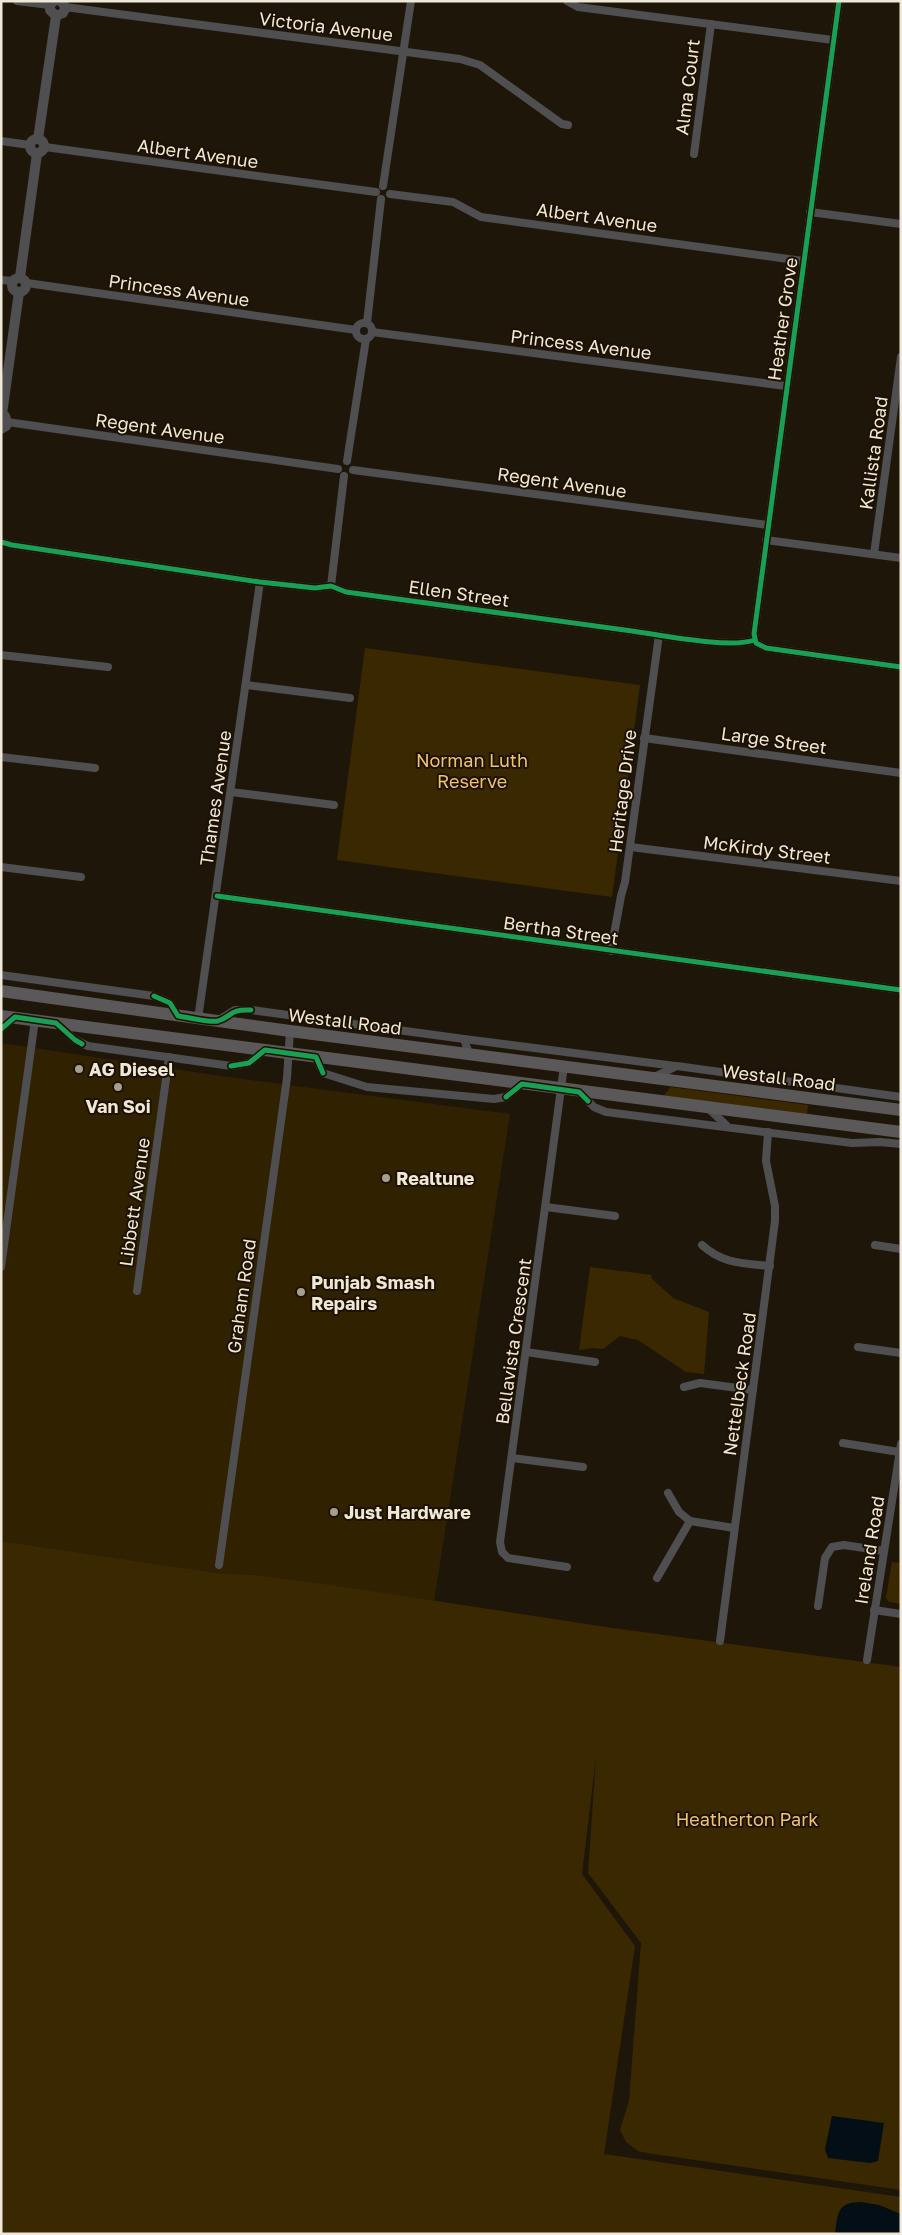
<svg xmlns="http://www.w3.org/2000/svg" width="902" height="2235" viewBox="0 0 902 2235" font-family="'Golos Text',sans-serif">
<rect width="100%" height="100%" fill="#1e1709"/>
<path fill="#302101" d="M1 1043 228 1077 510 1114 434 1602 311 1582 255 1575 217 1573 1 1541Z"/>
<g fill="#3a2801">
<path d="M365 648 640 685 612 897 337 860Z"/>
<path d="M670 1087 808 1105 807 1114 664 1096Z"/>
<path d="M590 1267 652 1275 651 1278 673 1298 709 1312 704 1374 686 1372 638 1340 620 1336 603 1349 592 1348 579 1350Z"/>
<path d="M1 1541 217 1573 255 1575 311 1582 613 1628 901 1667V2190L647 2153 638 2151 626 2142 620 2130 629 2101 641 1943 588 1873 596 1757 582 1874 635 1946 604 2154 901 2197V2234H1Z"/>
<path d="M892 1562 901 1563V1604L889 1602 886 1598Z"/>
</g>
<g fill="#030e17">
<path d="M832 2116 884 2123 878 2161 870 2163 828 2158 825 2149Z"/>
<path d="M861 2202 879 2205 901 2214V2234H835C838 2213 837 2202 861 2202Z"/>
</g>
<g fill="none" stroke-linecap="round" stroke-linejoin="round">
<g stroke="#4f4e50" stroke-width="8">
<path d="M17 1 50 5"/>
<path d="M567 1 578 7 833 40"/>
<path d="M839 1 754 634 756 643 766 648 901 667"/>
<path d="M65 7 460 59 480 65 562 124 568 125"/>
<path d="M1 141 30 145"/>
<path d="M45 147 376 192"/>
<path d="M694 154 711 24"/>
<path d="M383 186 411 1"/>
<path d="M390 194 453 202 481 217 803 261"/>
<path d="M810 212 901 224"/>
<path d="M1 280 13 281"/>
<path d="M27 283 356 330"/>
<circle cx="364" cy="331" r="8"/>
<path d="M367 323 381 199"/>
<path d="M372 332 786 386"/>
<path d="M7 422 338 469"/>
<path d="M347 461 366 339"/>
<path d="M353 470 768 525"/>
<path d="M766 540 901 558"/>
<path d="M1 542 12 545 260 582 315 588 331 586 346 592C441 605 536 618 632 631 661 635 729 649 755 640"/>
<path d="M874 554 901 357"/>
<path d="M331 586 344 476"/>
<path d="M1 655 108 667"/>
<path d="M246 685 350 698"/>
<path d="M644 738 901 773"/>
<path d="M1 757 95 768"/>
<path d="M231 792 334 805"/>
<path d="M630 847 901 881"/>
<path d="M1 867 81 877"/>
<path d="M217 896 901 990"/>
<path d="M611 951 621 896 625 882 659 635"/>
<path d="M1 975 154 996 170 1003 178 1016"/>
<path d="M198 1019 260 582"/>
<path d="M219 1020 235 1010H251L464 1039 469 1054"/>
<path d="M57 1023 75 1040 88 1046 231 1066 249 1063 265 1050"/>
<path d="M1 1029 15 1017"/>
<path d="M464 1039 675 1066"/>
<path d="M316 1057 323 1073 367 1087 494 1099 506 1097 522 1084"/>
<path d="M564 1066 500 1542 502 1552 508 1558 567 1567"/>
<path d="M654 1077 677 1066 901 1097"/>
<path d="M579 1092 594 1107 606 1112 852 1143 880 1142 901 1144"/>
<path d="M708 1108 726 1125"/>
<path d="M546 1207 615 1216"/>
<path d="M702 1245C723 1264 742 1263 770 1266"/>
<path d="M875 1245 901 1249"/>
<path d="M1 1267 35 1020"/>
<path d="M137 1291 169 1057"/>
<path d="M858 1347 901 1353"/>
<path d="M526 1352 595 1362"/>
<path d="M684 1387 700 1383 753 1390"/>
<path d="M843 1443 899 1452"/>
<path d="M512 1458 583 1467"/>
<path d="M668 1493 679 1512 690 1521"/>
<path d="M219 1565 287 1078 290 1031"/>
<path d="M657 1578 690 1521 734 1528"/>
<path d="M818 1606 825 1558 832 1547 844 1545 884 1551"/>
<path d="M874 1610 901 1614"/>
<path d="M720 1641 775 1221V1206L766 1161 768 1132"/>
<path d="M867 1660 901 1444"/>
</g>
<g stroke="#4f4e50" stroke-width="10">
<path d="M54 1 50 5V10L56 16 63 13C66 9 65 4 60 1"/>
<circle cx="37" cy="146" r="7"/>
<path d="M38 139 56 16"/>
<path d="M20 277 37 154"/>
<circle cx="19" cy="285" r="7"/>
<path d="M1 414 5 416 7 422 6 426 1 429"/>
<path d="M2 414 19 292"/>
</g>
<g stroke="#5a5858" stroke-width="12">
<path d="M1 991 290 1031 901 1110"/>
<path d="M1 1016 901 1132"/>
</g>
<defs>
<g id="cycleway">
<path d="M839 1 754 634 756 643 766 648 901 667"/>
<path d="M1 542 12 545 260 582 315 588 331 586 346 592C441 605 536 618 632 631 661 635 729 649 755 640"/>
<path d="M217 896 901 990"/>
<path d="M154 996 170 1003 178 1016C187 1017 210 1023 218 1021 233 1016 229 1009 251 1010"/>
<path d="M1 1029 15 1017 56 1023 75 1040 82 1044"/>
<path d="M231 1066 249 1063 265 1050 316 1057 323 1073"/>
<path d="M506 1097 522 1084 579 1092 588 1101"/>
</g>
</defs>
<use href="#cycleway" stroke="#1d1100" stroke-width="8"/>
<use href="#cycleway" stroke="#1a9f57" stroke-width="5"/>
</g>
<g fill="#a69e8f" stroke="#1d1100" stroke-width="2">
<circle cx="79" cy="1069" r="5"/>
<circle cx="118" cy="1087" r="5"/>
<circle cx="386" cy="1178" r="5"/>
<circle cx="301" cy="1292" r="5"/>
<circle cx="334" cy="1512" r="5"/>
</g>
<g text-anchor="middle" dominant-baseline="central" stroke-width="4" stroke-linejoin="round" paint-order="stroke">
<g font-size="18" fill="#efe7d7" stroke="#1d1100">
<text transform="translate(326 26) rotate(7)">Victoria Avenue</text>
<text transform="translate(687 87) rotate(-83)">Alma Court</text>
<text transform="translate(198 153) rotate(8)">Albert Avenue</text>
<text transform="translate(597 217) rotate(8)">Albert Avenue</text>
<text transform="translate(179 290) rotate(8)">Princess Avenue</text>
<text transform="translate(782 319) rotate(-82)">Heather Grove</text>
<text transform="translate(581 344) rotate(7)">Princess Avenue</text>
<text transform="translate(160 428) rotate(8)">Regent Avenue</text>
<text transform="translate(873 453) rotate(-82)">Kallista Road</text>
<text transform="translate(562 482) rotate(8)">Regent Avenue</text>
<text transform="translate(459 593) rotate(8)">Ellen Street</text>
<text transform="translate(774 740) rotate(8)">Large Street</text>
<text transform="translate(622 791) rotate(-83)">Heritage Drive</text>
<text transform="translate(215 798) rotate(-82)">Thames Avenue</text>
<text transform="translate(767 849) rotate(7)">McKirdy Street</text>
<text transform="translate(561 930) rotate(8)">Bertha Street</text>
<text transform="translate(345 1021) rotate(7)">Westall Road</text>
<text transform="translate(779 1077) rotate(7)">Westall Road</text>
<text transform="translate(134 1202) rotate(-82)">Libbett Avenue</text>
<text transform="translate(241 1296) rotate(-82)">Graham Road</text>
<text transform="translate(513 1341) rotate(-82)">Bellavista Crescent</text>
<text transform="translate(739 1384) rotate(-82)">Nettelbeck Road</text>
<text transform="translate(869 1550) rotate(-81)">Ireland Road</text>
</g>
<g font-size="18" fill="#efc36d" stroke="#1d1100">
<text x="472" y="760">Norman Luth<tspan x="472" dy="21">Reserve</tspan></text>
<text x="747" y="1819">Heatherton Park</text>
</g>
<g font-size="18" font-weight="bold" fill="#efe7d7" stroke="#1d1100" text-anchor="start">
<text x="89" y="1069">AG Diesel</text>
<text x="118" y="1106" text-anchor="middle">Van Soi</text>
<text x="396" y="1178">Realtune</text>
<text x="311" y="1282">Punjab Smash<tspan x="311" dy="21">Repairs</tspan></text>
<text x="344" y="1512">Just Hardware</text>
</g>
</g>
<rect width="902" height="2235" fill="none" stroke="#efe7d7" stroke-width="5"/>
</svg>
